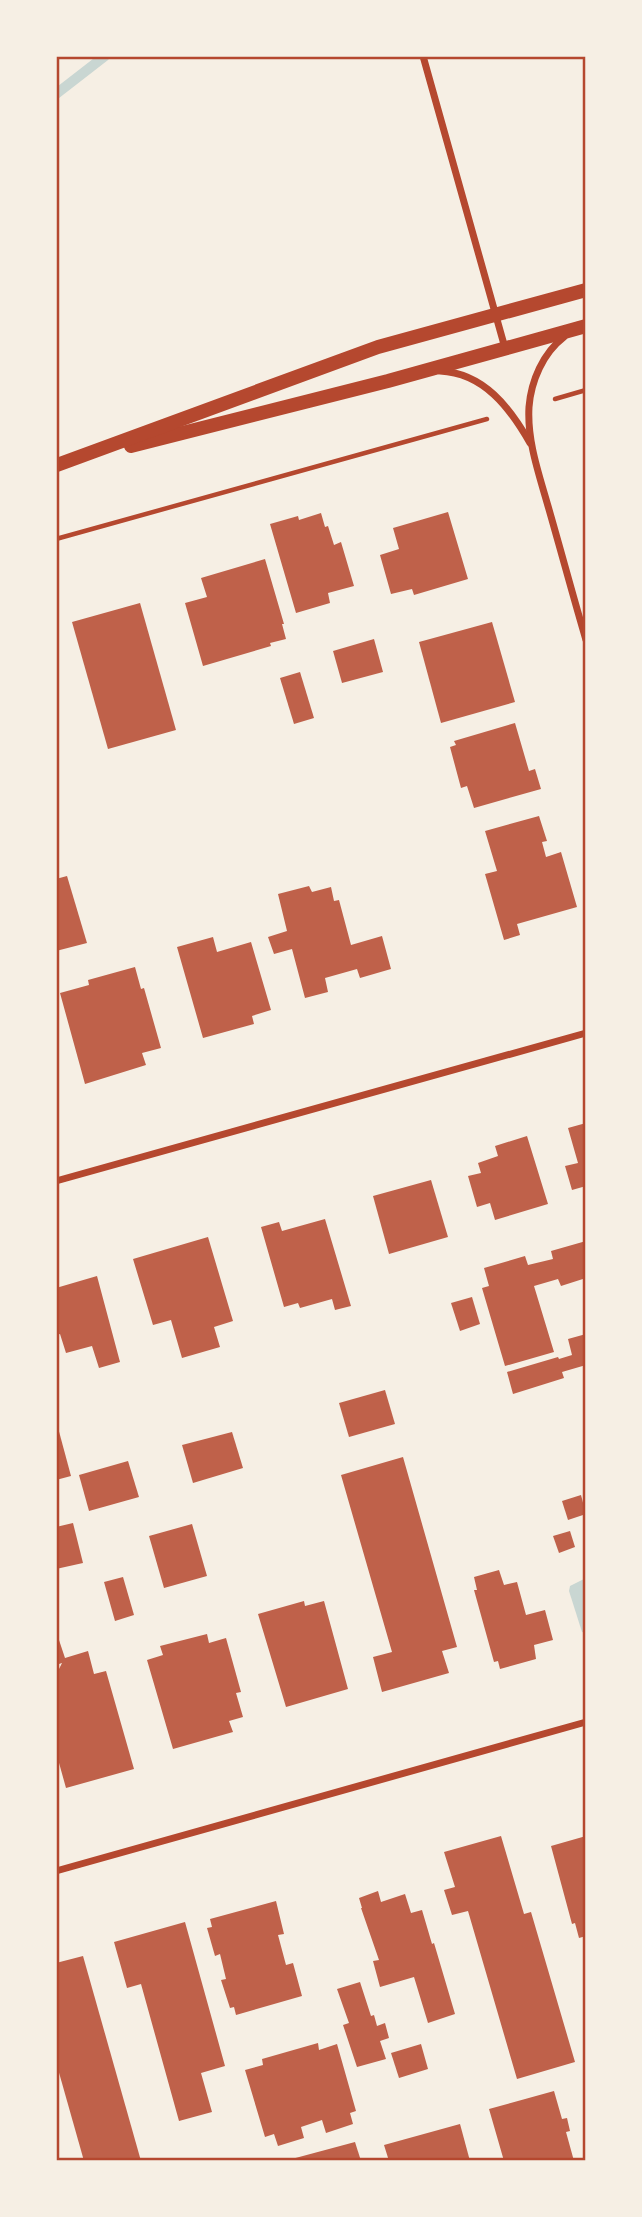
<svg xmlns="http://www.w3.org/2000/svg" width="642" height="2217" viewBox="0 0 642 2217" font-family="Commissioner,sans-serif">
<rect width="100%" height="100%" fill="#f6efe4"/>
<path fill="#c9d6d2" d="M584 1579 586 1580 585 1633 582 1632 569 1591 570 1586Z"/>
<g fill="none" stroke-linecap="round" stroke-linejoin="round">
<path stroke="#c9d6d2" stroke-width="10" d="M56 94 105 56"/>
</g>
<g fill="#bf614a">
<path d="M448 512 468 579 414 595 412 589 391 594 380 555 399 549 393 528Z"/>
<path d="M321 513 325 527 328 526 334 545 341 542 354 586 328 593 330 603 296 613 270 524 298 516 299 520Z"/>
<path d="M265 559 284 624H282L286 639 270 643 271 646 203 666 185 603 207 597 201 578Z"/>
<path d="M140 603 176 730 108 749 72 622Z"/>
<path d="M492 622 515 702 441 723 419 642Z"/>
<path d="M374 639 383 672 342 683 333 651Z"/>
<path d="M300 672 314 718 294 724 280 678Z"/>
<path d="M515 723 529 771 535 769 541 789 474 808 467 786 461 788 450 747 456 745 454 741Z"/>
<path d="M539 816 547 841 542 842 546 857 561 852 577 907 517 924 520 935 504 940 485 874 497 871 485 831Z"/>
<path d="M67 876 87 943 56 951V879Z"/>
<path d="M309 886 312 892 331 887 334 901 339 900 351 945 382 936 391 969 360 978 357 969 325 978 328 992 305 998 292 949 274 954 268 937 287 931 278 894Z"/>
<path d="M213 937 217 952 251 942 271 1010 252 1016 254 1024 203 1038 177 947Z"/>
<path d="M135 967 141 989 144 988 161 1048 142 1053 146 1065 85 1084 60 993 89 985 88 980Z"/>
<path d="M586 1123V1186L572 1190 565 1166 578 1163 568 1128Z"/>
<path d="M527 1136 548 1204 495 1220 490 1203 477 1207 468 1176 481 1173 478 1163 498 1156 495 1146Z"/>
<path d="M431 1180 448 1237 389 1254 373 1196Z"/>
<path d="M325 1219 351 1306 335 1310 332 1299 300 1308 298 1303 284 1307 261 1227 279 1222 282 1231Z"/>
<path d="M208 1237 233 1321 214 1327 220 1347 182 1358 171 1320 153 1325 133 1259Z"/>
<path d="M586 1241V1278L561 1286 558 1279 534 1286 554 1352 505 1366 482 1288 489 1286 484 1268 525 1256 528 1265 553 1259 551 1251Z"/>
<path d="M97 1276 120 1362 99 1368 92 1346 66 1353 60 1334 56 1335V1288Z"/>
<path d="M472 1297 480 1324 460 1331 451 1303Z"/>
<path d="M586 1334V1365L562 1372 564 1378 513 1394 507 1372 558 1357 559 1359 572 1355 568 1339Z"/>
<path d="M385 1390 395 1424 349 1437 339 1403Z"/>
<path d="M57 1424 71 1476 56 1480V1425Z"/>
<path d="M232 1432 243 1468 193 1483 182 1445Z"/>
<path d="M403 1457 457 1647 442 1651 449 1673 382 1692 373 1657 392 1652 341 1475Z"/>
<path d="M128 1461 139 1497 89 1511 79 1475Z"/>
<path d="M581 1495 586 1514 568 1520 562 1501Z"/>
<path d="M73 1523 83 1563 56 1569V1527Z"/>
<path d="M192 1524 207 1576 164 1588 149 1536Z"/>
<path d="M570 1531 575 1547 559 1553 553 1536Z"/>
<path d="M499 1570 504 1585 517 1582 526 1615 545 1610 553 1640 534 1645 536 1659 500 1669 498 1661 494 1662 474 1590H477L474 1577Z"/>
<path d="M123 1577 134 1615 115 1621 104 1582Z"/>
<path d="M304 1601 305 1606 324 1601 348 1689 286 1707 258 1614Z"/>
<path d="M56 1631 65 1658 88 1651 94 1674 106 1671 134 1769 66 1788 56 1752V1675L62 1663 56 1665Z"/>
<path d="M207 1634 209 1643 226 1638 241 1692 236 1693 243 1717 229 1721 233 1732 173 1749 147 1660 163 1655 160 1646Z"/>
<path d="M501 1836 524 1914 531 1912 575 2062 517 2079 468 1911 452 1915 444 1890 455 1887 444 1852Z"/>
<path d="M586 1836V1936L579 1938 575 1923 572 1924 551 1846Z"/>
<path d="M378 1891 381 1902 405 1894 411 1913 422 1910 432 1944 434 1943 455 2014 428 2023 414 1977 380 1987 373 1961 379 1960 361 1908H362L359 1898Z"/>
<path d="M276 1901 284 1934 278 1935 286 1965 293 1963 302 1996 236 2015 234 2007 230 2008 221 1980 226 1979 220 1954 215 1956 207 1928 212 1927 210 1919Z"/>
<path d="M185 1922 225 2066 201 2073 212 2112 179 2121 141 1984 127 1988 114 1942Z"/>
<path d="M83 1956 141 2161H84L56 2062V1963Z"/>
<path d="M360 1982 371 2016 374 2015 377 2026 385 2023 389 2038 380 2041 386 2059 357 2067 343 2025 349 2023 337 1989Z"/>
<path d="M318 2043 319 2050 337 2044 356 2111 350 2113 353 2124 326 2133 322 2120 301 2127 304 2138 278 2146 274 2134 265 2137 245 2070 263 2065 262 2059Z"/>
<path d="M421 2044 428 2069 399 2078 391 2053Z"/>
<path d="M554 2091 562 2119 567 2118 570 2131 566 2132 574 2161H504L489 2109Z"/>
<path d="M460 2124 470 2161H389L384 2145Z"/>
<path d="M355 2142 361 2161H288V2160Z"/>
</g>
<g fill="none" stroke-linecap="round" stroke-linejoin="round">
<g stroke="#b5482f" stroke-width="4.5">
<path d="M555 399 586 390"/>
<path d="M56 539 487 419"/>
</g>
<g stroke="#b5482f" stroke-width="7">
<path d="M423 56 505 348"/>
<path d="M564 337C543 353 531 381 529 407 527 441 539 474 548 506 561 551 573 596 586 640"/>
<path d="M440 371C484 373 510 408 530 443"/>
<path d="M56 1181 586 1033"/>
<path d="M56 1871 586 1722"/>
</g>
<g stroke="#b5482f" stroke-width="14">
<path d="M131 446 388 381 586 326"/>
<path d="M57 465 378 347 586 290"/>
</g>
</g>
<rect width="642" height="2217" fill="none" stroke="#f6efe4" stroke-width="116"/>
<rect x="58" y="58" width="526" height="2101" fill="none" stroke="#b5482f" stroke-width="2.5"/>
</svg>
